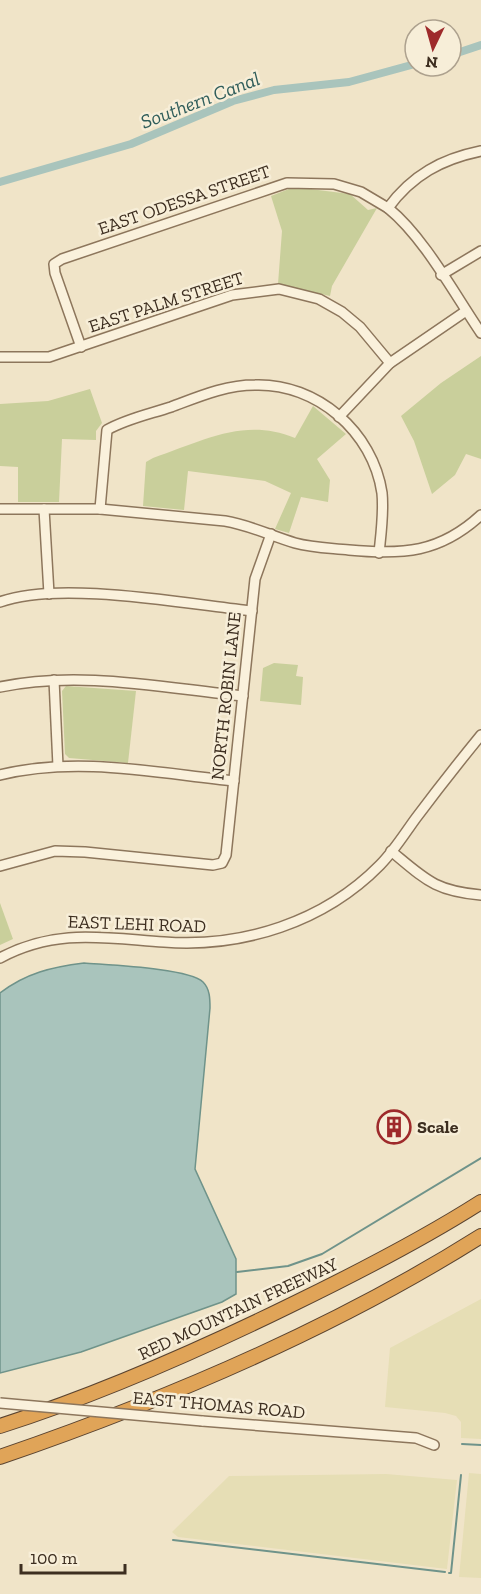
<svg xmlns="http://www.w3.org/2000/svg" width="481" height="1594" viewBox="0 0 481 1594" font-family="'Zilla Slab',serif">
<rect width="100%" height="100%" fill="#f0e4c8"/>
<g fill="#e6deb5">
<path d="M481 1299V1439L461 1438V1422L456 1416 445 1413 385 1407 390 1348Z"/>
<path d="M469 1473 481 1474V1578L459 1577Z"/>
<path d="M386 1474 457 1480 447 1569 178 1537 172 1532 229 1476Z"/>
</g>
<g fill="#c9cf9b">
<path d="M294 187 350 194 368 210 377 208 332 286 330 296 278 284 282 231 271 196Z"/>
<path d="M481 356V459L466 454 455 475 432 494 414 441 401 416 441 383Z"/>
<path d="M90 389 102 423 96 431V440L62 439 59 502H18V467L0 466V404L48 401Z"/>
<path d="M313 406 346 434 317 459 330 480 328 502 301 497 289 533 275 529 291 493 265 481 188 471 184 510 143 506 146 462 153 458C203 441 244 417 295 438Z"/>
<path d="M274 663 298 665 296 676 303 677 301 705 260 701 263 668Z"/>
<path d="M66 686 136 691 128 763 69 758 65 754 62 691Z"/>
<path d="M0 903 13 939 0 945Z"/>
</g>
<path fill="#a9c4bc" stroke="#6f938a" stroke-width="1.5" d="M84 963C107 965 189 968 203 982 210 989 210 999 210 1008L195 1169 236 1259V1294L222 1302 81 1352 0 1373V993C26 973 52 967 84 963Z"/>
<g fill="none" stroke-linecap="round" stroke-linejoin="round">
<g stroke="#6f938a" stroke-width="2">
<path d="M237 1272 288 1266 322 1254 481 1158"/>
<path d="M462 1444 481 1445"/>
<path d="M173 1540 445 1572"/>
<path d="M449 1573H451L461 1475"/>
</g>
<g stroke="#a9c4bc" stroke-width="8">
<path d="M451 55 481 45"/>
<path d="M0 182 131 144 233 101 274 90 349 82 415 64"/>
</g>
<defs>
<g id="minor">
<path d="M388 208C424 237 455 295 481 333"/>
<path d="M441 275 481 251"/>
<path d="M81 347 55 273 54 264 62 259 287 183 334 184 361 192 388 208C412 175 442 159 481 151"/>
<path d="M0 357H49L232 295 279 289 319 299 342 312 360 327 390 363"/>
<path d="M339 417 390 363 466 311"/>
<path d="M0 509H100L225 521C250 525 271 536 295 543 313 548 331 548 349 550 403 555 440 553 481 515"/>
<path d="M44 509 49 594"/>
<path d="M100 509 107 430C126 419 150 414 171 407 198 397 225 385 255 385 317 383 373 432 382 493 384 513 381 533 379 553"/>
<path d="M0 602C58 580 187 604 252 611"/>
<path d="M54 680 58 766"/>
<path d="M0 687C80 670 163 688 243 696"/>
<path d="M0 775C77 756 156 773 234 781"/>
<path d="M391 851C426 880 435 891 481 895"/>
<path d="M0 866 55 851 85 852 213 865 222 863 226 855 255 579 271 534"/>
<path d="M0 958C56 928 104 938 164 942 243 948 324 922 380 865 394 851 405 833 416 818 437 790 459 762 481 735"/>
<path d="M202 1421 416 1438 434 1445"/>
</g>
<g id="highway">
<path d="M0 1426C100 1394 195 1352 289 1306 355 1274 420 1241 481 1202"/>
<path d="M0 1457C166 1400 332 1330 481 1236"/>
</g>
</defs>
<use href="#minor" stroke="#8d765c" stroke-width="12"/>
<use href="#highway" stroke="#5b4430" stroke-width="16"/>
<use href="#minor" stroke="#faf1dc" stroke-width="9"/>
<use href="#highway" stroke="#e0a458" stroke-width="14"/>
<defs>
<path id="minor-bridge" d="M0 1403 202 1421"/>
</defs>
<use href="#minor-bridge" stroke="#8d765c" stroke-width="12" stroke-linecap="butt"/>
<use href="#minor-bridge" stroke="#faf1dc" stroke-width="9"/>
</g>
<defs>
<symbol id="building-ring" viewBox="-11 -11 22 22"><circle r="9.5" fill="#f7eed8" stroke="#9e2a2b" stroke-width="1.5"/><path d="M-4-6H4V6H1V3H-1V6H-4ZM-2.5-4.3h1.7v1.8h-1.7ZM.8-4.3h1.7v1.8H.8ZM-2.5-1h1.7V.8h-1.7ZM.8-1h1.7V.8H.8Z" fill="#9e2a2b"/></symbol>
</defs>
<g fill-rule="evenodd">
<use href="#building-ring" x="375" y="1108" width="38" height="38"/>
</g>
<g text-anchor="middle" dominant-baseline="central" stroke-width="5" stroke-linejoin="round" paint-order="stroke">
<g font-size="18" fill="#3d2e20" stroke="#f7eed8">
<text transform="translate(184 200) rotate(-19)">EAST ODESSA STREET</text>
<text transform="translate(166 302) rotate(-18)">EAST PALM STREET</text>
<text transform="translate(226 696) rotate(-84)">NORTH ROBIN LANE</text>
<text transform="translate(137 924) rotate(2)">EAST LEHI ROAD</text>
<text transform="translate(238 1309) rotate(-25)">RED MOUNTAIN FREEWAY</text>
<text transform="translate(219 1405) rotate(5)">EAST THOMAS ROAD</text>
</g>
<g font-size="18" font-weight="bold" fill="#3d2e20" stroke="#f7eed8" text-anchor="start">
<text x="417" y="1127">Scale</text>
</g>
<g font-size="20" font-style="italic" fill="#2f5d5a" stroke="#f7eed8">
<text transform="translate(200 100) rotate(-21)">Southern Canal</text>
</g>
</g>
<g transform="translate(433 48) rotate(185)"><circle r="28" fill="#f7eed8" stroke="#ada18e" stroke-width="1.5"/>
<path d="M0-4.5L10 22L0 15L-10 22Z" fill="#9e2a2b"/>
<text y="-9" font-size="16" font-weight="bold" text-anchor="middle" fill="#3d2e20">N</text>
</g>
<path d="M21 1564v9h104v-9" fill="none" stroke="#3d2e20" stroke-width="3"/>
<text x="30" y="1564" font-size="18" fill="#3d2e20" stroke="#f7eed8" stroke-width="4.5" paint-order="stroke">100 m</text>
</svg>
